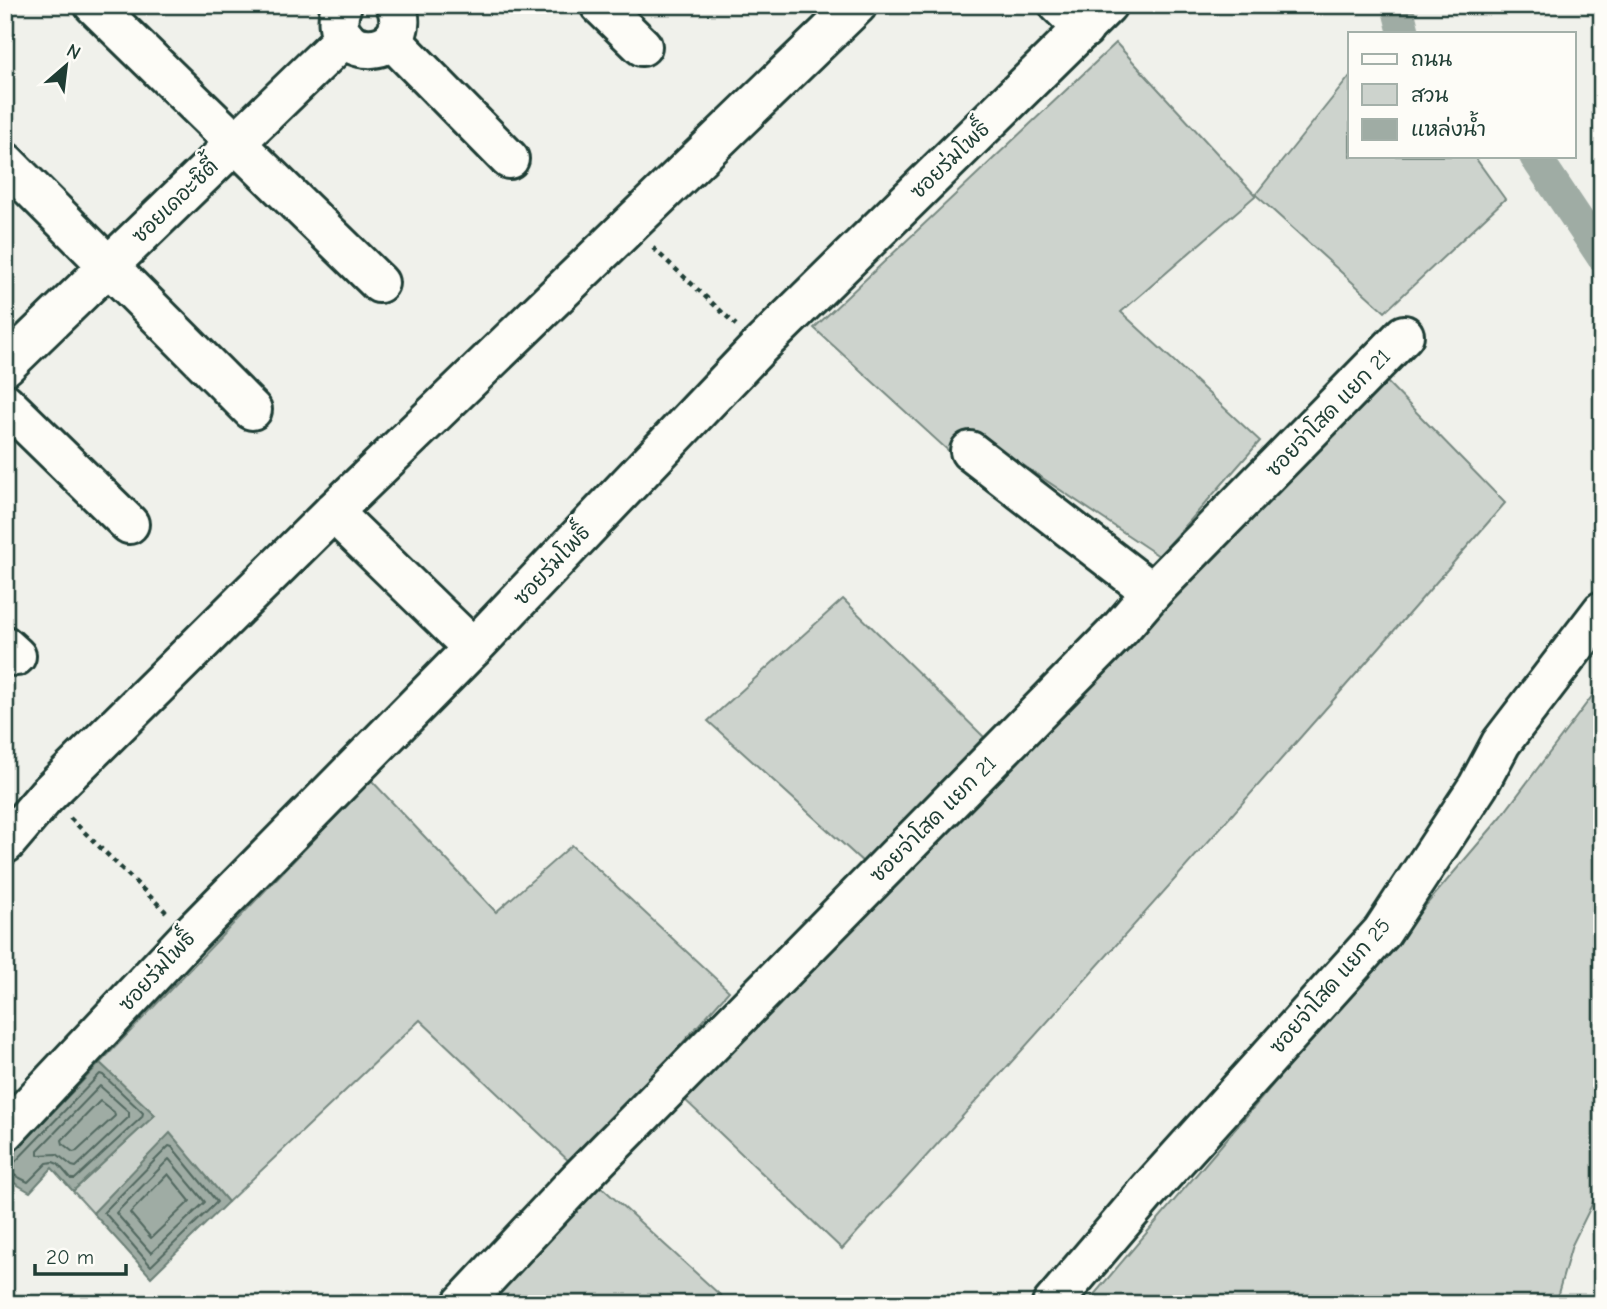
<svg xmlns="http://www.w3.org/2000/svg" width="1607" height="1309" viewBox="0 0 1607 1309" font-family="'Comic Neue','Playpen Sans Thai',sans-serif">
<rect width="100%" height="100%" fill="#f0f1eb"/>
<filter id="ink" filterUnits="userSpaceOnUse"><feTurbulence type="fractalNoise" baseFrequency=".0143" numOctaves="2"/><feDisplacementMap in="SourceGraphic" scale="14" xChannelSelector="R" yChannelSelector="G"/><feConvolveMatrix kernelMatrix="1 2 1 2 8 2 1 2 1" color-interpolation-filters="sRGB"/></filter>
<g filter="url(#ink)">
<g fill="#cdd3cd" stroke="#768880" stroke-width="2">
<path d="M1116 43 1255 195 1350 76V156H1474L1505 199 1385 312 1256 195 1121 312 1260 441 1159 556 990 443 965 466 814 328Z"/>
<path d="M1387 382 1505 503C1287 755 1066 1003 842 1249L683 1098 814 957Z"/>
<path d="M843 599 984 737 863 862 708 721Z"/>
<path d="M1602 683V1184L1572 1245 1555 1304H1086L1501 817Z"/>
<path d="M371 780 496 912 572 845 729 991 573 1165 420 1020 228 1202 170 1134 93 1213 73 1191 155 1115 100 1063Z"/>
<path d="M596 1182 730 1304H495L489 1298Z"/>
</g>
<g fill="#9faca4" stroke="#6c8077" stroke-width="2">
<path d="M100 1063 155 1115 73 1191 52 1168 30 1192 9 1180 5 1184V1162Z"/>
<path d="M170 1133 228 1202 151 1277 93 1213Z"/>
</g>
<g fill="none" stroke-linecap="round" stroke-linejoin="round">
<g stroke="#526961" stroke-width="2">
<path d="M100 1086 129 1112V1117L76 1167 72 1166 57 1154 38 1155V1150Z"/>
<path d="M100 1101 114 1112 115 1116 77 1151 73 1152 63 1144 62 1140Z"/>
<path d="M169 1146 172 1147 217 1202 151 1266 104 1212Z"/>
<path d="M169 1159 205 1202 151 1253 116 1213Z"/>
<path d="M5 1166 13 1164 100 1074 103 1075 143 1113 142 1117 75 1179H71L58 1164 53 1162 47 1163 28 1182 12 1174 5 1175"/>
<path d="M168 1174 190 1201 151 1238 130 1213Z"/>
</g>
<g stroke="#9faca4" stroke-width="32">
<path d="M1397 5 1404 33"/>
<path d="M1535 156 1602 256"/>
</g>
<defs>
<g id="minor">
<path d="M94 5 379 283"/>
<path d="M342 5C319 61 418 64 396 5"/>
<path d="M600 5 642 46"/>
<path d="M1059 5 1084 29"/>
<path d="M392 40 509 159"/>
<path d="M5 162 252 410"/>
<path d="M5 366 345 37"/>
<path d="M5 403 129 524"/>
<path d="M970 451 1152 592"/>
<path d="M333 512 473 648"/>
<path d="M5 646 16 656"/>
<path d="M5 844 46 796 333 512 857 5"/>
<path d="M5 1132 190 935 473 648 759 347 1107 5"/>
<path d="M462 1304 579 1179 1120 629 1152 592 1404 335"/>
<path d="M1052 1304 1149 1190 1382 932 1478 786 1501 743 1602 611"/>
</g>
</defs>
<use href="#minor" stroke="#1f3d34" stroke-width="44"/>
<g stroke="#1f3d34" stroke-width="4.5" stroke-dasharray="5 5" stroke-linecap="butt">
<path d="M653 248 736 325"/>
<path d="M70 818 166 912"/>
</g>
<use href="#minor" stroke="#fdfcf7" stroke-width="38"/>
</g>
</g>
<g text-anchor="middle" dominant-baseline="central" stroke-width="5" stroke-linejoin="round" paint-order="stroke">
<g font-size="21" fill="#1f3d34" stroke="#fdfcf7">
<text transform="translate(950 160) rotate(-44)">ซอยร่มโพธิ์</text>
<text transform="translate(175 201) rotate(-44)">ซอยเดอะซิตี้</text>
<text transform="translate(1328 413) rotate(-46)">ซอยจ่าโสด แยก 21</text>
<text transform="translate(552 565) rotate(-47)">ซอยร่มโพธิ์</text>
<text transform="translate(933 819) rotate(-45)">ซอยจ่าโสด แยก 21</text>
<text transform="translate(157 971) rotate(-47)">ซอยร่มโพธิ์</text>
<text transform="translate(1330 986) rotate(-49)">ซอยจ่าโสด แยก 25</text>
</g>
</g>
<rect width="1607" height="1309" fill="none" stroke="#fdfcf7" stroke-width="28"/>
<rect x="14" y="14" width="1579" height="1281" fill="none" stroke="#1f3d34" stroke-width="2.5" filter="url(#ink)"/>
<rect x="1348" y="32" width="228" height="126" fill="#fdfcf7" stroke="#a4b0a9" stroke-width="2"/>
<rect x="1362" y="54" width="35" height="10" fill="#fdfcf7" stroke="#a4b0a9" stroke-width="2"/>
<text x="1411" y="66" font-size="21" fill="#1f3d34">ถนน</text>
<rect x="1362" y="84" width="35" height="21" fill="#cdd3cd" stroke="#a4b0a9" stroke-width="2"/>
<text x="1411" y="102" font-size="21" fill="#1f3d34">สวน</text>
<rect x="1362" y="119" width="35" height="21" fill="#9faca4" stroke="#a4b0a9" stroke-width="2"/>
<text x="1411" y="136" font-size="21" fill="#1f3d34">แหล่งน้ำ</text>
<g transform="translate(66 66) rotate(28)" stroke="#fdfcf7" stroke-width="5" paint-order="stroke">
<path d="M0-5L12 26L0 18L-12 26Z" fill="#1f3d34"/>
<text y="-10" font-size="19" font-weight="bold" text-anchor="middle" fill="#1f3d34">N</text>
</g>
<path d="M35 1264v10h91v-10" fill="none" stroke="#1f3d34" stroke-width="3.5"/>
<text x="46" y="1264" font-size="21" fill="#1f3d34" stroke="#fdfcf7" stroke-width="5" paint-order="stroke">20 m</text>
</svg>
